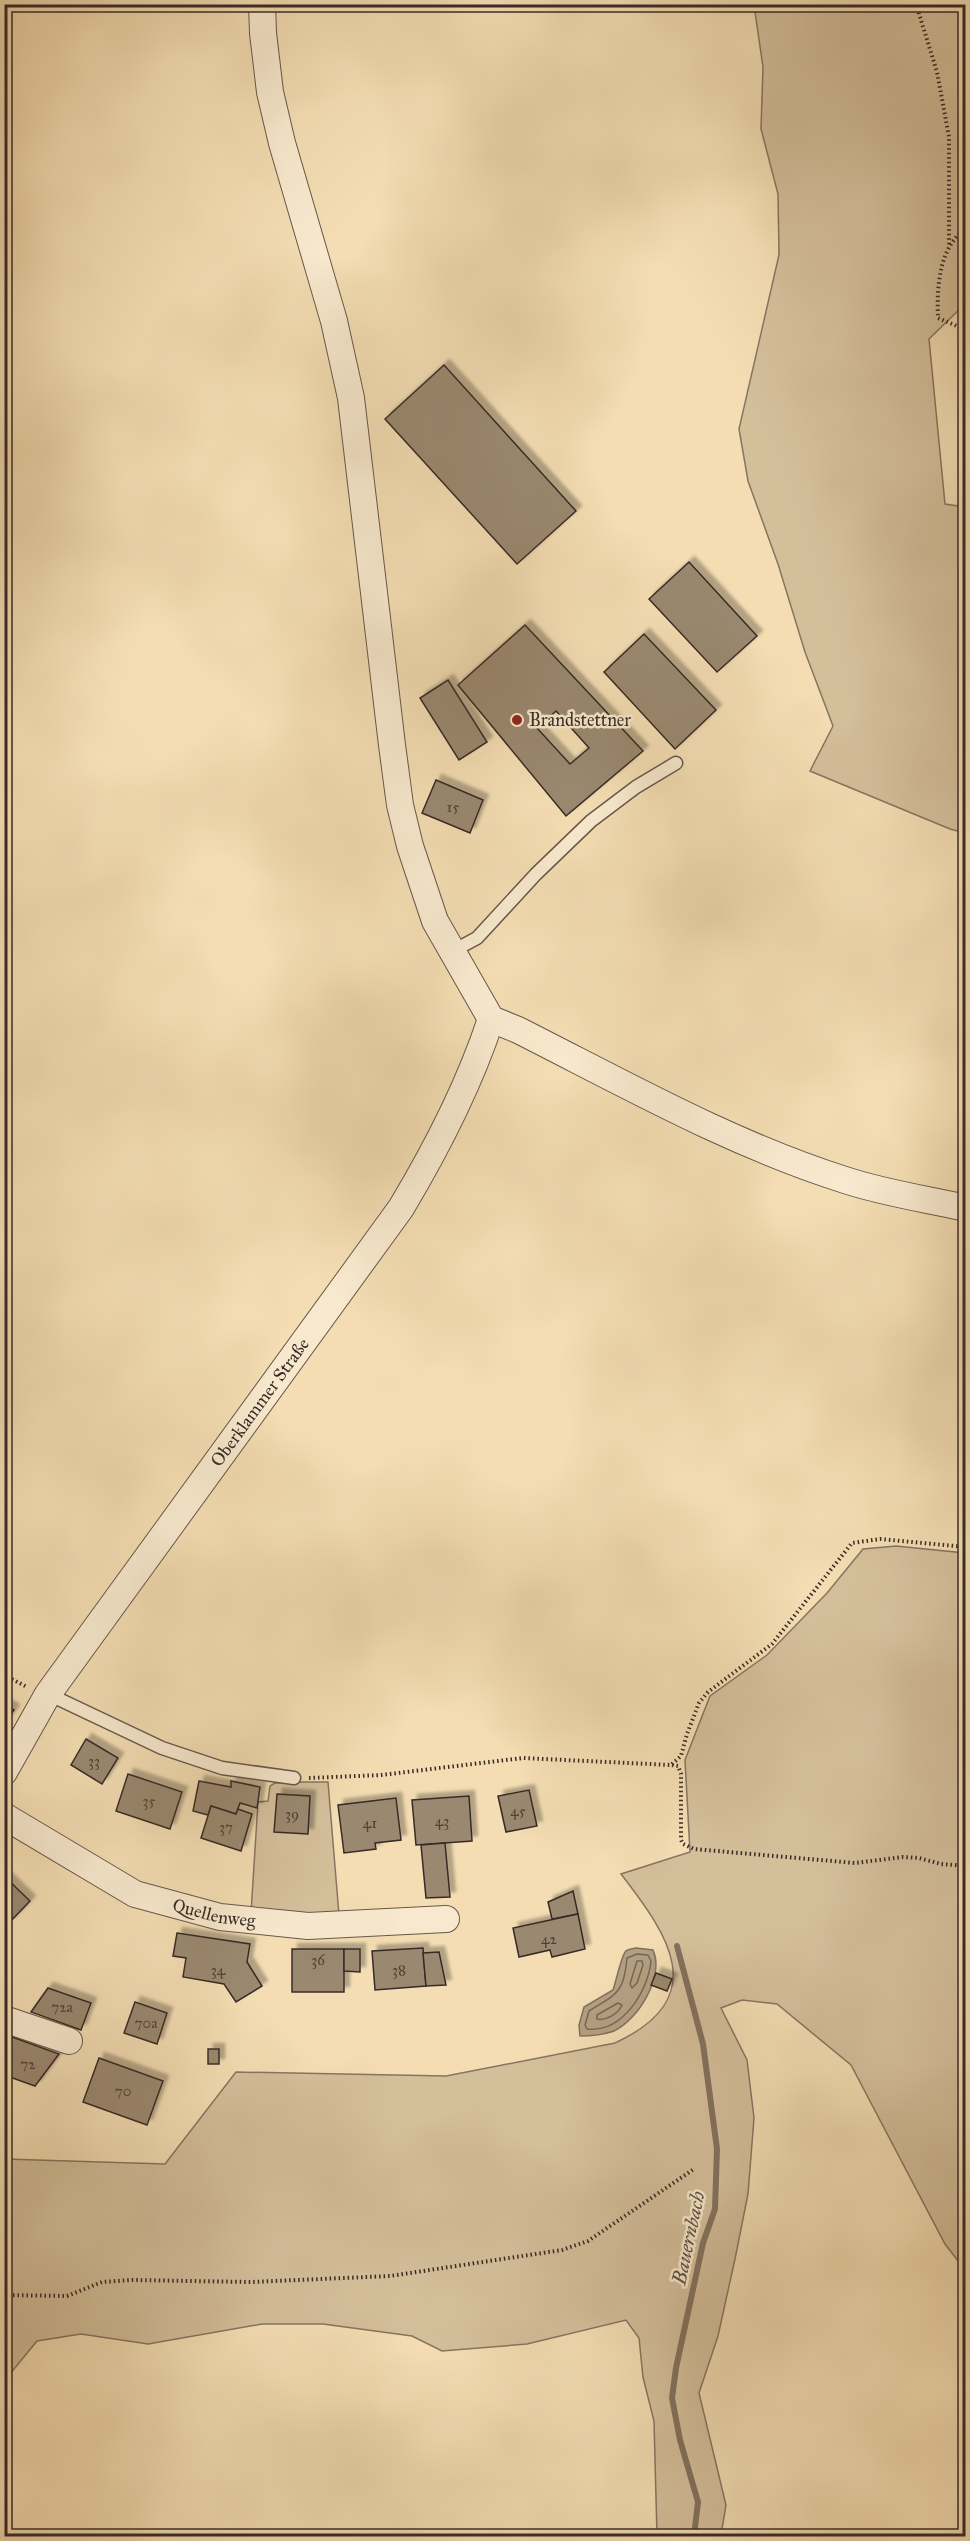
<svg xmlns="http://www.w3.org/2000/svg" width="970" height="2541" viewBox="0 0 970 2541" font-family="'IM FELL Great Primer',serif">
<defs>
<filter id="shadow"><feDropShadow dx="5.5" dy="-5.5" stdDeviation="1.5" flood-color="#0004"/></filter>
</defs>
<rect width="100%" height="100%" fill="#f4ddb3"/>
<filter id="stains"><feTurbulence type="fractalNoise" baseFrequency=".00333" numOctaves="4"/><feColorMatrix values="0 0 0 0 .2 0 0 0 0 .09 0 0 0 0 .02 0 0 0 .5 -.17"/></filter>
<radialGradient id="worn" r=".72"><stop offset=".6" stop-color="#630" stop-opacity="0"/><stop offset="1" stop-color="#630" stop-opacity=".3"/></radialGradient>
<g fill="#d4bf9b" stroke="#867560" stroke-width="1.5">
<path d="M754 5H965V304L929 339 945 504 965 507V833L950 829 810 771 833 726 805 652 778 564 748 481 739 429 779 255 778 194 761 129 763 67Z"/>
<path d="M896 1546 965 1553V2270L945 2244 851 2065 777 2004 742 2000 721 2008 747 2060 754 2118 748 2194 735 2259 718 2336 699 2393 726 2505 722 2529 723 2536H657L654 2421 643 2377 639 2338 626 2320 527 2344 442 2351 412 2336 323 2324H262L148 2344 81 2334 37 2341 5 2380V2159L165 2164 236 2072 446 2076 615 2043C712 1998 669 1936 621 1874L690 1852 685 1760 710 1696 767 1655 827 1593 863 1549Z"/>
<path d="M295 1782H328L339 1915 251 1913 258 1802 268 1801 270 1786 275 1783Z"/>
</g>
<path fill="#b4a083" stroke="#82715e" stroke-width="1.5" d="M636 1948 653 1950C665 1976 638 2020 614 2031 603 2035 592 2036 580 2036L579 2025 584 2007 613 1990C616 1982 622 1953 626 1951 628 1949 632 1949 636 1948Z"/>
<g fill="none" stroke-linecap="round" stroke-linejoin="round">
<g stroke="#766654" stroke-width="1.5">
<path d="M637 1954 648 1955 651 1961C648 1992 622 2033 587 2029L585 2025 589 2011C616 1994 624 1994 627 1958Z"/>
<path d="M637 1961H642L643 1965 637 1983 632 1988 630 1984Z"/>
<path d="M618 2003 622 2005C618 2014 606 2021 597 2019V2015Z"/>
</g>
<path stroke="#82715e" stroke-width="6" d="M677 1946 703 2044 717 2149 715 2209 703 2243 676 2368 672 2398 680 2440 698 2502 694 2536"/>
</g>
<g fill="#9a886f" stroke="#382b26" stroke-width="1.5" fill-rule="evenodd" filter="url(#shadow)">
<path d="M444 365 576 511 517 564 385 419Z"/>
<path d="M689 562 757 636 717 672 649 599Z"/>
<path d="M525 625 643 751 566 816 458 685ZM556 711 589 748 570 764 537 728Z"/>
<path d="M644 634 716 710 675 749 604 672Z"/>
<path d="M448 680 487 742 459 760 420 698Z"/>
<path d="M436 780 483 800 470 833 422 813Z"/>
<path d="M4 1704 14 1710 4 1724Z"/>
<path d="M86 1739 118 1758 102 1784 71 1765Z"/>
<path d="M128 1774 182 1792 170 1829 116 1811Z"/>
<path d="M199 1781 231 1787V1781L260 1787 257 1808 240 1803 236 1814 211 1806 208 1815 193 1811Z"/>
<path d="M529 1790 537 1826 506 1832 498 1796Z"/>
<path d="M277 1794 310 1796 308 1834 274 1832Z"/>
<path d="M469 1796 472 1841 416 1845 412 1800Z"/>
<path d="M396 1798 401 1840 375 1843 376 1849 344 1853 338 1805Z"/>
<path d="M211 1806 236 1814 238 1809 252 1814 241 1851 201 1838Z"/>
<path d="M445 1843 450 1897 426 1898 421 1845Z"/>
<path d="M4 1876 30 1901 9 1923 4 1918Z"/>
<path d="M573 1891 578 1914 552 1919 548 1902Z"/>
<path d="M578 1914 585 1949 552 1957 550 1950 519 1957 513 1928Z"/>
<path d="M177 1933 250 1944 247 1962 262 1986 236 2002 224 1984 183 1977 186 1958 173 1956Z"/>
<path d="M423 1948 426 1986 375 1990 372 1951Z"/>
<rect x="292" y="1949" width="52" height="43"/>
<path d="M344 1949H360V1972L344 1971Z"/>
<path d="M439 1952 446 1985 426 1986 423 1953Z"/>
<path d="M656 1973 672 1979 667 1991 651 1985Z"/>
<path d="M48 1988 91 2003 81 2030 31 2012Z"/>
<path d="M135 2002 167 2013 157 2044 124 2033Z"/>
<path d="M4 2034 59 2054 35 2086 4 2075Z"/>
<rect x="208" y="2049" width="11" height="15"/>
<path d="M99 2058 163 2081 147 2125 83 2102Z"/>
</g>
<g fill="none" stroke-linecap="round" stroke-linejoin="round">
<defs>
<g id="lane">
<path d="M451 952 477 938 536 874 591 821 636 787 676 763"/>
<path d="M48 1694 162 1748 222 1768 294 1778"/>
</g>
<g id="street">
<path d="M262 4 263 33 270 92 282 143 334 321 351 398 392 745 400 805 410 846 435 921 491 1019 518 1030C625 1084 731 1144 845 1180 884 1193 926 1199 966 1208"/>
<path id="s1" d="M4 1772 48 1694 401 1208C437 1148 469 1086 491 1019"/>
<path id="s2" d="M4 1816 135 1894 220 1917 308 1926 446 1919"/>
<path d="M4 2019 69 2041"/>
</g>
</defs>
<use href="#lane" stroke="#675849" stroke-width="15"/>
<use href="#street" stroke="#675849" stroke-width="28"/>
<g stroke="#382b26" stroke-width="4" stroke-dasharray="1.5 3" stroke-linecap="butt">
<path d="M916 4 937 72 949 137V246"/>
<path d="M966 227C960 233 954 239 950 246 938 266 937 295 938 318L966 330"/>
<path d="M4 1675 27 1687"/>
<path d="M672 1765 678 1766 681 1774V1840L683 1844 694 1849 855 1863 903 1857 919 1858 941 1864 966 1866"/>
<path d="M309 1778 381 1775 523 1758 671 1765 681 1756 687 1734 699 1703 708 1692 772 1644 852 1543 880 1539 966 1547"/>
<path d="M4 2295 67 2296 102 2282 132 2280 251 2282 390 2276 562 2250 588 2241 694 2169"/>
</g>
<use href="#lane" stroke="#f8e9ce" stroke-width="12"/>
<use href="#street" stroke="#f8e9ce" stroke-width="26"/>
</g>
<circle fill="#8f2418" stroke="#f8e9ce" stroke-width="2" cx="517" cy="720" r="6"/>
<g text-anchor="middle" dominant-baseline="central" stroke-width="5" stroke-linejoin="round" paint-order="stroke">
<g font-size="15" fill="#504238">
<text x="453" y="807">15</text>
<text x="94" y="1761">33</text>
<text x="149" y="1801">35</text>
<text x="518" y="1811">45</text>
<text x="292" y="1814">39</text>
<text x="442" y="1821">43</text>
<text x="370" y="1823">41</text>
<text x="226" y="1827">37</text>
<text x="549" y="1939">42</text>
<text x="318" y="1960">36</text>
<text x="218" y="1970">34</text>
<text x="399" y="1970">38</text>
<text x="62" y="2007">72a</text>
<text x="146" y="2023">70a</text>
<text x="28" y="2064">72</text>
<text x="123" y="2091">70</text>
</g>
<g font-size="18" fill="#382b26" stroke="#f8e9ce" text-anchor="start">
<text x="529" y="720">Brandstettner</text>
</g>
<g font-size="18" fill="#382b26" stroke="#f8e9ce">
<text stroke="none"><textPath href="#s1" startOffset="450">Oberklammer Straße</textPath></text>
<text stroke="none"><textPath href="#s2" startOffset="234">Quellenweg</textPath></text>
</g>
<g font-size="20" font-style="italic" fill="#5d4e42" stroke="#f8e9ce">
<text transform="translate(688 2238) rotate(-78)">Bauernbach</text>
</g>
</g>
<rect width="970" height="2541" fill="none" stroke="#f4ddb3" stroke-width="24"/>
<rect x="6" y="6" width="958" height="2529" fill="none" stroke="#382b26" stroke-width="3"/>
<rect x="12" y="12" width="946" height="2517" fill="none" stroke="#382b26" stroke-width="1.5"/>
<rect width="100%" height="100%" filter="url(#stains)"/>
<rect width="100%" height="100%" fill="url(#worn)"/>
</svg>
